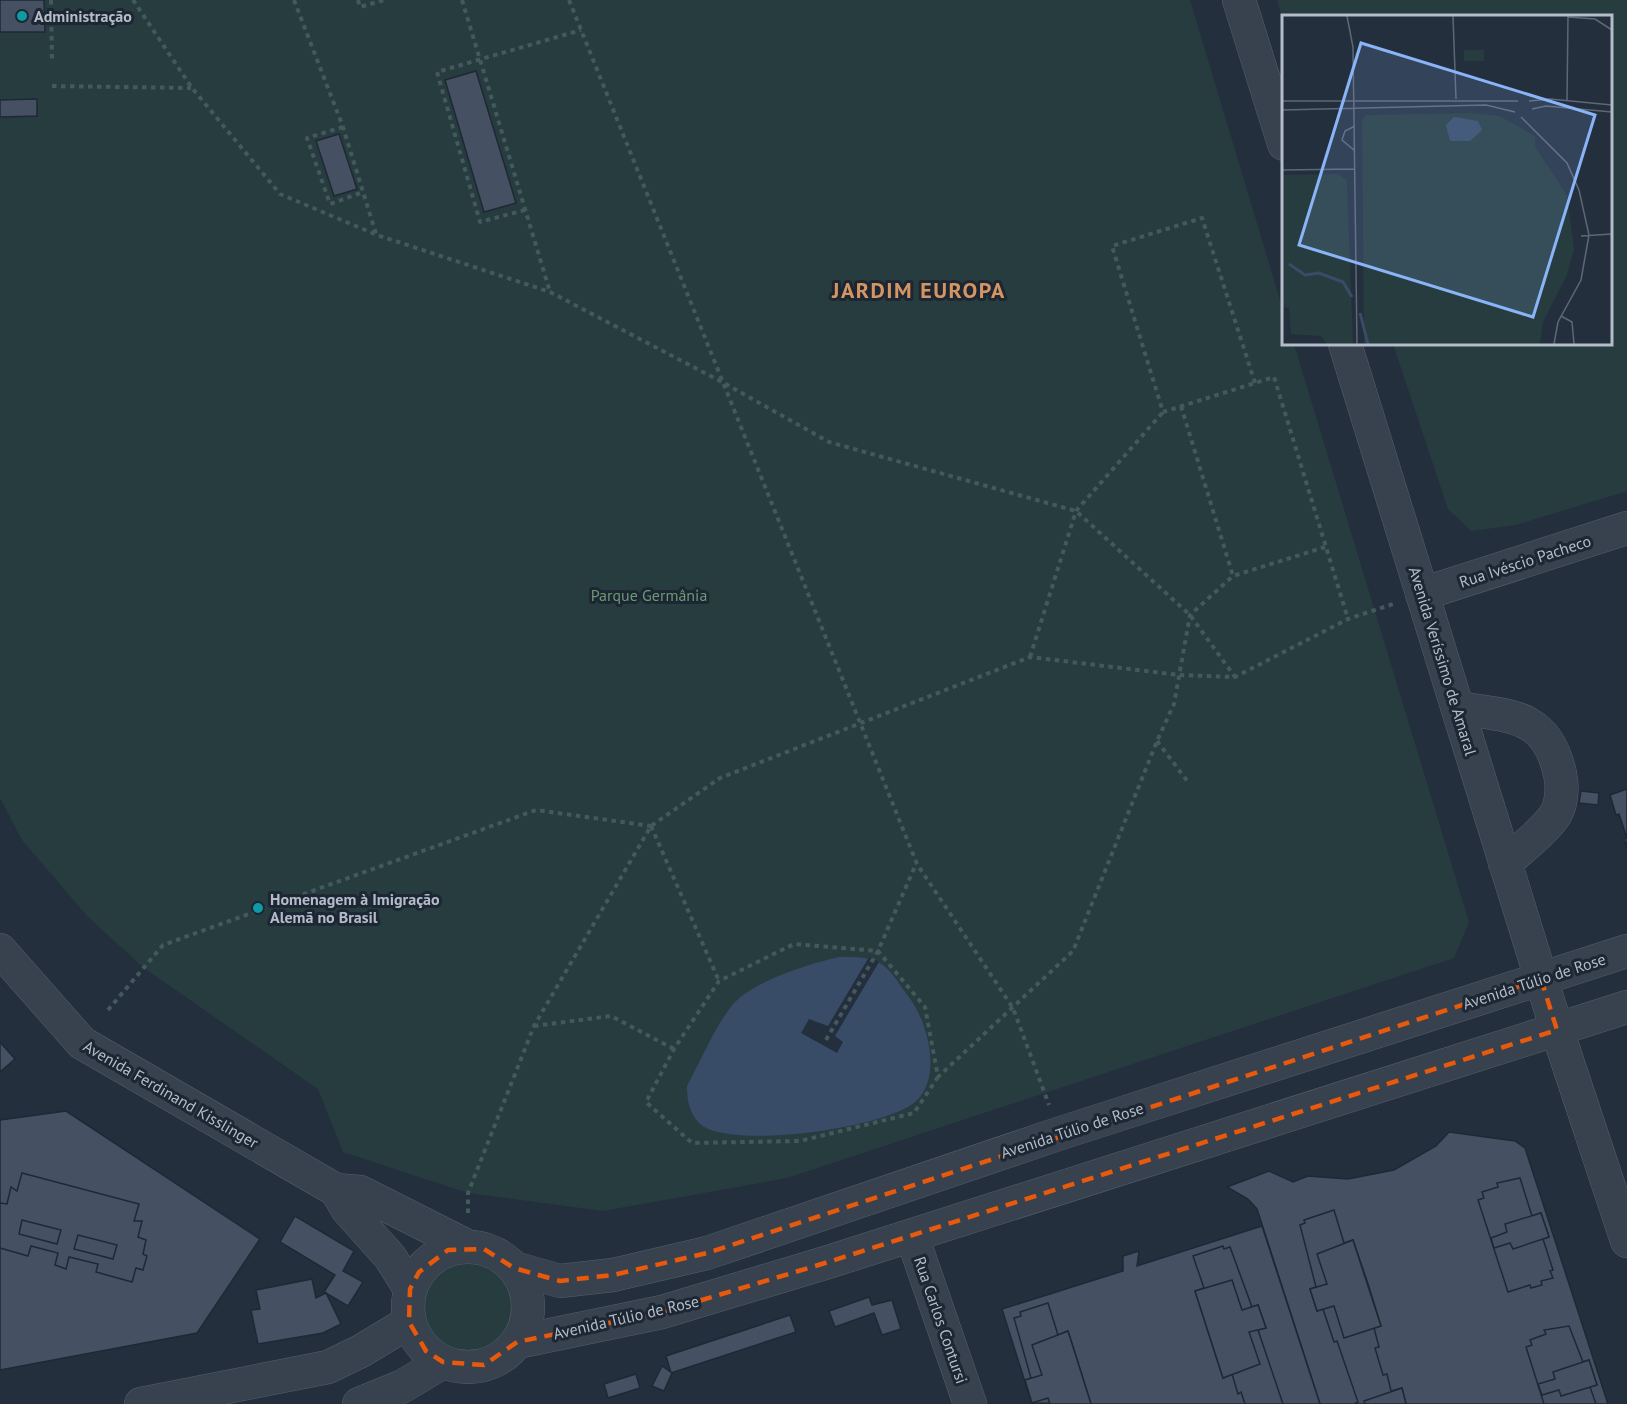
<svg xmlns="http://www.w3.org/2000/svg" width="1627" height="1404" viewBox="0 0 1627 1404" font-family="'PT Sans',sans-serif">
<rect width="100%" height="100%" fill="#242f3e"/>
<g fill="#263c3f">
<path d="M0 0H1190L1283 310 1284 344H1294L1469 922 1454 958 787 1178 603 1211 468 1193 343 1152 318 1089 144 968 88 917 22 840 0 798Z"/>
<path d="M1277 0H1627V491L1516 525 1471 531 1448 509 1393 344H1610V16H1284L1283 20Z"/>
<circle cx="468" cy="1308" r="44"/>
</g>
<path fill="#394c67" d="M839 957C885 956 885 964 911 1000 929 1026 942 1079 915 1102 884 1128 738 1149 703 1126 690 1117 687 1101 687 1086 701 1060 713 1031 730 1008 749 982 808 964 839 957Z"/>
<path fill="#242f3e" d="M869 957 879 962 835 1036 843 1042 837 1053 801 1033 809 1019 828 1026Z"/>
<g fill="#455162" stroke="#1f2835" stroke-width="1.5">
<path d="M0 0H44L45 32H0Z"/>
<path d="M476 71 516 203 484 212 445 80Z"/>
<path d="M37 99V116L0 117V100Z"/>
<path d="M339 134 357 189 334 196 316 141Z"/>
<path d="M1627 789V848L1624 839 1627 838 1619 814 1616 815 1610 795Z"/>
<path d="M1627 789V848L1624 839 1627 838 1619 814 1616 815 1610 795Z"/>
<path d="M1581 791 1599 793 1598 805 1579 803Z"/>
<path d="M0 1042 15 1059 0 1072Z"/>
<path d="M66 1111 260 1239 197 1333 0 1370V1120Z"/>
<path d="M1449 1132 1515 1141 1525 1148 1608 1404H1320L1257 1209 1248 1199 1227 1187 1269 1171 1293 1182 1308 1176 1348 1179 1394 1170 1436 1146Z"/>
<path d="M22 1173 139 1204 134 1221H142L138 1237 146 1240 143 1254 147 1256 143 1270 136 1268 132 1282 96 1272 98 1264 69 1257 66 1269 55 1265 58 1253 31 1246 28 1256 0 1248V1203L7 1204 11 1187 17 1191Z"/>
<path d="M1520 1178 1532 1216 1541 1213 1549 1237 1543 1239 1553 1270 1550 1271 1553 1278 1541 1281 1542 1285 1531 1288 1530 1285 1508 1292 1478 1200 1484 1198 1482 1192 1498 1187 1497 1183Z"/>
<path d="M1334 1210 1344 1243 1353 1240 1369 1287 1381 1326 1374 1328 1379 1347 1375 1348 1383 1375 1387 1374 1391 1391 1402 1388 1406 1404H1354L1358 1402 1337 1341 1334 1342 1323 1309 1317 1311 1310 1289 1316 1287 1300 1225 1305 1223 1304 1220Z"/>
<path d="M1541 1213 1549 1237 1513 1249 1510 1243 1494 1248 1491 1238 1507 1232 1505 1224Z"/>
<path d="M295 1216 354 1251 343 1271 363 1282 348 1306 324 1292 335 1275 280 1242Z"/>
<path d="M22 1220 61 1230 57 1244 19 1234Z"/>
<path d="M1262 1226 1320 1404H1032L1002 1309 1123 1271V1256L1139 1251 1137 1266Z"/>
<path d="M78 1235 117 1245 113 1259 74 1249Z"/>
<path d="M1353 1240 1381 1326 1344 1338 1334 1306 1317 1311 1310 1289 1327 1284 1317 1254Z"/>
<path d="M1223 1246 1224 1249 1230 1247 1252 1307 1258 1305 1266 1328 1258 1330 1283 1404H1245L1241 1392 1238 1394 1232 1374 1223 1378 1195 1291 1204 1288 1193 1256Z"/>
<path d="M312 1279 316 1298 326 1293 341 1324 323 1333 258 1344 251 1310 260 1309 256 1290Z"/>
<path d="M1232 1280 1242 1310 1258 1305 1266 1328 1249 1332 1260 1364 1223 1378 1195 1291Z"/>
<path d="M869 1297 872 1305 892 1300 901 1329 882 1335 874 1313 835 1327 829 1311Z"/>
<path d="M1048 1303 1058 1335 1068 1331 1091 1404 1032 1403 1025 1380 1031 1378 1014 1318 1021 1316 1020 1312Z"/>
<path d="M790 1315 796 1332 671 1373 666 1356Z"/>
<path d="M1569 1326 1583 1362 1589 1360 1597 1385 1590 1387 1596 1404H1544L1526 1347 1532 1345 1530 1340 1546 1334 1544 1330Z"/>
<path d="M1068 1331 1091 1404H1050L1048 1398 1032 1403 1025 1380 1042 1375 1032 1345Z"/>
<path d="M1589 1360 1597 1385 1561 1396 1559 1390 1542 1395 1538 1384 1555 1379 1553 1372Z"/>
<path d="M662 1366 672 1373 664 1391 652 1386Z"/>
<path d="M636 1374 640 1388 608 1398 604 1384Z"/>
<path d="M1402 1388 1406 1404H1365L1364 1401Z"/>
</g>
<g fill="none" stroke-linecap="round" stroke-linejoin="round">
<defs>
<g id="minor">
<path d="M1239 0 1284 144"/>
<path d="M1345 344 1557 1030 1627 1241"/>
<path d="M1422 594 1627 528"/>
<path d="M1458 708C1509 716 1547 713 1560 774 1563 787 1562 807 1553 818 1540 835 1521 849 1505 863"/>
<path d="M0 950 82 1043 336 1190 360 1192 467 1246"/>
<path d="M336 1190 348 1210 390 1257 410 1289"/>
<path d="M912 1236 970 1404"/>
<circle cx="468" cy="1307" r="60"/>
<path d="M514 1268 560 1281 613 1275 707 1253 1058 1134 1627 951"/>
<path d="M517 1342 662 1312 825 1263 1627 1007"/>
<path d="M141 1404 328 1367 361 1351 409 1322"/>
<path d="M359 1404 403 1386 443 1362"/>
</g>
</defs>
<use href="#minor" stroke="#565f6c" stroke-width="34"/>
<g stroke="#44595c" stroke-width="4" stroke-dasharray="4.5 4.5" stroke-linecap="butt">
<path d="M51 0 52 60"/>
<path d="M133 0 192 88 280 194 377 235 550 292 722 382 829 442 1076 511 1190 615 1235 677"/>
<path d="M294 0 343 127 376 234"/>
<path d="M358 0 360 7 384 0"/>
<path d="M462 0 550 292"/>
<path d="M569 0 917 864 1013 1008 1049 1105"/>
<path d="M52 86 191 88"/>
<path d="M343 127 307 138 330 204 363 192"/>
<path d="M525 210 480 222 437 72 581 30"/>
<path d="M1255 383 1202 218 1112 246 1163 412 1274 377 1348 619"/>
<path d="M1181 406 1233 576 1325 547"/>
<path d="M1030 657 1076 511 1163 412"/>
<path d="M1157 741 1188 782"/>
<path d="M651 826 719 981"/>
<path d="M108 1010 163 945 536 810 651 826"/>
<path d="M534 1026 611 1016 674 1049"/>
<path d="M826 1040 878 951 916 864"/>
<path d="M938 1077 914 1113 800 1141 692 1143 646 1102 674 1049 719 981 794 944 878 951 925 1007 938 1077 1073 951 1157 741 1174 704 1190 615 1233 576"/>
<path d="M468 1213V1193L534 1026 651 826 720 778 1030 657 1179 675 1235 677 1348 619 1393 604"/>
</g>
<use href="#minor" stroke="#38414e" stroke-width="33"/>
</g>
<path fill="none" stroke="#e8590c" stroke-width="4.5" stroke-dasharray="12 8" stroke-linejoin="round" d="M1541 979 1557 1030 825 1263 662 1312 517 1342 484 1365 443 1362 426 1351 409 1322 410 1289 419 1272 448 1250 484 1249 514 1268 560 1281 613 1275 707 1253Z"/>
<g fill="#0f9aa8" stroke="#1d2633" stroke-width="2">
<circle cx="22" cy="16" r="6"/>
<circle cx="258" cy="908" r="6"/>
</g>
<g text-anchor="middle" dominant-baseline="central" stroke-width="6" stroke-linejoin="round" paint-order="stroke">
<g font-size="16" font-weight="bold" fill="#b4bcc9" stroke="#1d2633" text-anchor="start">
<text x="34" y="16">Administração</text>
<text x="270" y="899">Homenagem à Imigração<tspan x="270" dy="18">Alemã no Brasil</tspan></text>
</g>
<g font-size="16" fill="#b4bcc9" stroke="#1d2633">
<text transform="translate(1525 561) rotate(-18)">Rua Ivéscio Pacheco</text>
<text transform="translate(1443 661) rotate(73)">Avenida Veríssimo de Amaral</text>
<text transform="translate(1534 981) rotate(-18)">Avenida Túlio de Rose</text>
<text transform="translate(171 1094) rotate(30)">Avenida Ferdinand Kisslinger</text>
<text transform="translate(1072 1130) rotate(-18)">Avenida Túlio de Rose</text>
<text transform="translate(626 1317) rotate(-13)">Avenida Túlio de Rose</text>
<text transform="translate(941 1320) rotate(71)">Rua Carlos Contursi</text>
</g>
<g font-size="16" fill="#6b9a76" stroke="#1d2633">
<text x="649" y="595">Parque Germânia</text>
</g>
<g font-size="22" font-weight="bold" letter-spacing="1.5" fill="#d59563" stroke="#1d2633">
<text x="919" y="290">JARDIM EUROPA</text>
</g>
</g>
<g transform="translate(1282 15)">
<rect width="330" height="330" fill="#242f3e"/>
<path d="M182 35H202V46H182ZM190 98 218 101 253 121V131L285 180 292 234 285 260 261 307 258 329H82L80 105 84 100ZM56 159 65 165 71 329H45L39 321 9 319 7 293 0 292V160Z" fill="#263c3f"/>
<path d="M172 102 196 106 200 115 188 126H168L164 110Z" fill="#394c67"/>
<path fill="none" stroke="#394c67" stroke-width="3" d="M7 249 23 260 37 258 61 267 70 282M78 298 86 329"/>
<path fill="none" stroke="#5e6776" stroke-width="1.5" d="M65 1 71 32 75 329M171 1 174 84M286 2 313 4 330 15M285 85 286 1M0 86H236M247 86 268 84 330 90M250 94 264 91 330 97M0 95 204 90 233 97M239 102 285 148 297 175 307 220 299 265 276 307 272 329M73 111 63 116 60 125 73 136M0 155 73 154M299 221 330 219M279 301 290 307 292 329"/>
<path fill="#8ab4f8" fill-opacity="0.15" stroke="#8ab4f8" stroke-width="3" d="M79 28 313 100 251 302 17 230Z"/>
<rect width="330" height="330" fill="none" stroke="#b4bcc9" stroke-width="3"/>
</g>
</svg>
